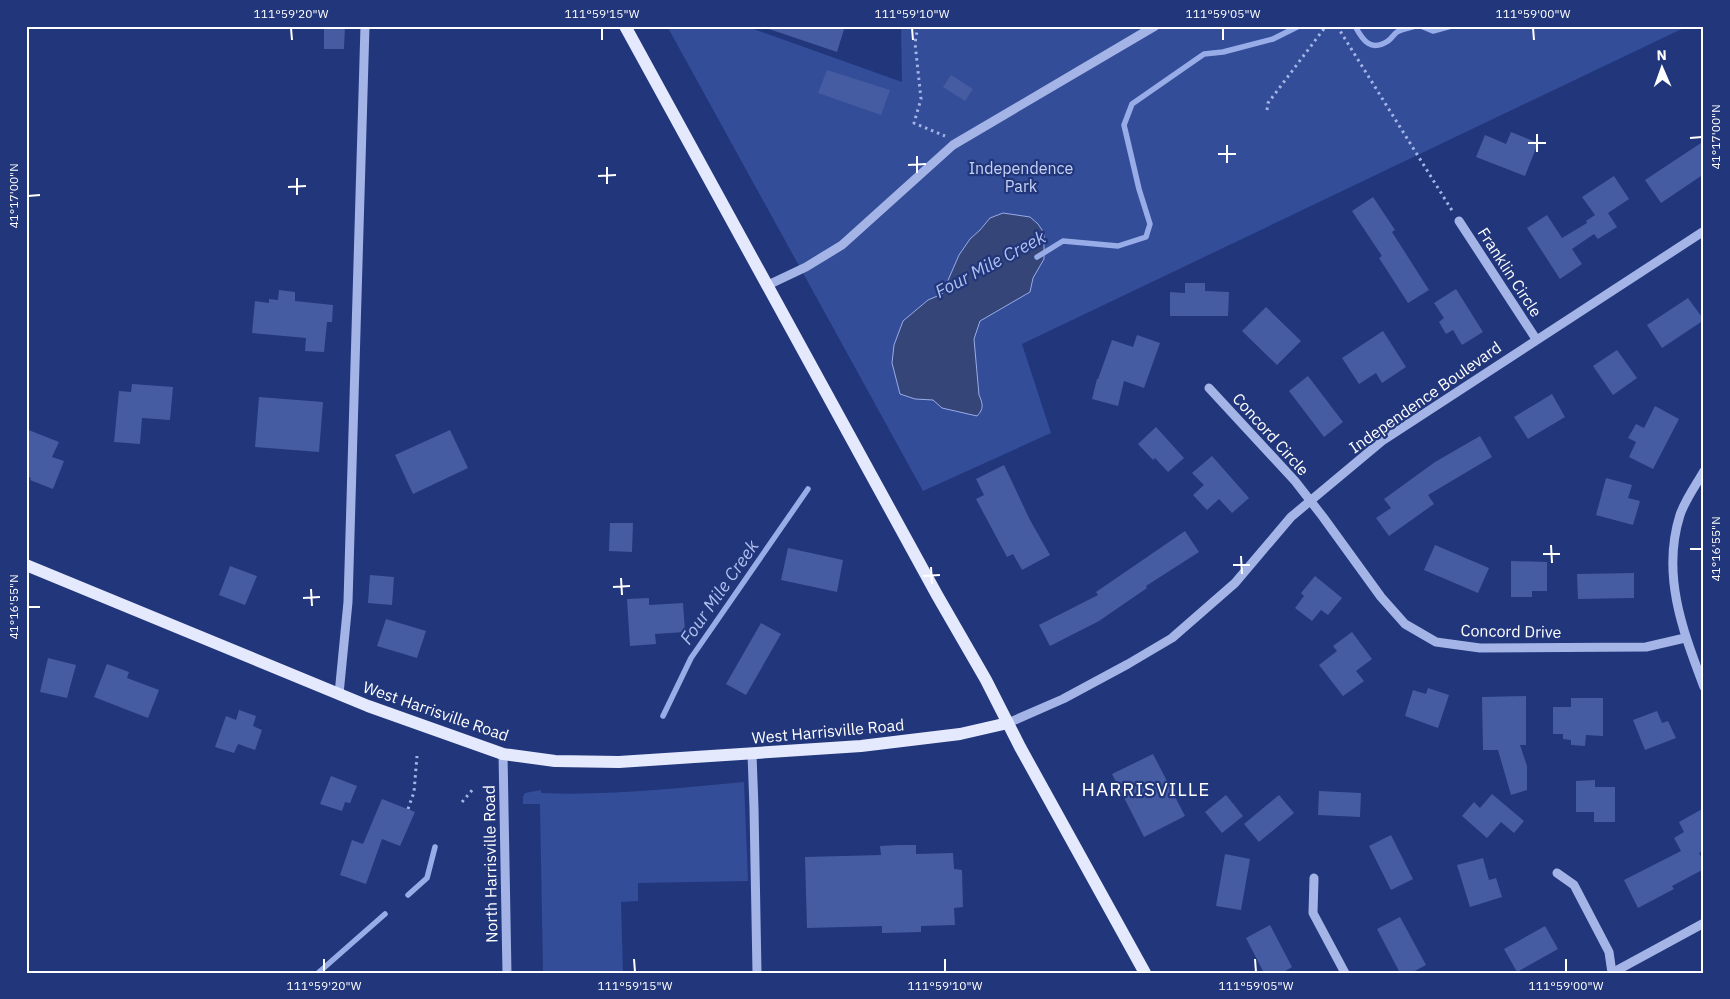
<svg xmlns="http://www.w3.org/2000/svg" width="1730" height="999" viewBox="0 0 1730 999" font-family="'IBM Plex Sans',sans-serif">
<rect width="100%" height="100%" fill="#21367b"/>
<g fill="#344d99">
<path d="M667 26H745L902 82 901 26H1688L1022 344 1051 433 923 491Z"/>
<path d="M744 782 748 881 638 883V901L621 902 623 973H543L540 804H523V797L525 793 541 790V793C609 796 677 788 744 782Z"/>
</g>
<path fill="#354578" stroke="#98ace7" d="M1003 213 1030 217 1038 224 1044 233V259L1033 278 1030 292 980 321 974 339 979 395C983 404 984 409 977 416L942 408 933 400 915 399 900 394 892 363 894 345 903 321 928 300 942 294 959 255 970 239 980 230 990 218Z"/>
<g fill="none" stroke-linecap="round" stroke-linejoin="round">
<g stroke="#98ace7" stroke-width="5.5">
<path d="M1355 26C1363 41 1371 52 1388 41 1392 38 1394 34 1397 32 1402 29 1410 28 1416 26"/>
<path d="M1421 26 1433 31 1451 26"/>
<path d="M1037 257 1063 241 1118 246 1146 237 1150 224 1139 189 1124 125 1132 104 1204 54 1223 52 1273 39 1299 26"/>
<path d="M663 716 691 658 808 489"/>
<path d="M408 895 427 878 435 847"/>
<path d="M318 973 385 914"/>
</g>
</g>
<g fill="#465ca2">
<path d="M324 26H345L344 49H324Z"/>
<path d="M770 26H845L837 52 769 29Z"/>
<path d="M827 70 890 90 881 115 818 93Z"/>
<path d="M951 75 973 89 965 101 943 87Z"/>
<path d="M1511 132 1538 143 1525 176 1476 157 1485 135 1506 144Z"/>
<path d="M1704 141V174L1661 203 1645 180Z"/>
<path d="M1614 176 1629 199 1608 213 1617 227 1598 239 1594 234 1572 249 1582 264 1560 279 1527 228 1547 215 1562 238 1587 223 1586 221 1595 215 1582 197Z"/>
<path d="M1373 197 1395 230 1392 232 1429 290 1408 303 1379 258 1382 256 1352 211Z"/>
<path d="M1185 283H1205V291L1229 292 1228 316H1170V292L1185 293Z"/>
<path d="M1456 289 1483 332 1462 345 1453 330 1446 334 1439 322 1444 318 1434 303Z"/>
<path d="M279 290 295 292V301L333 305 332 322H327L324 352 305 351 306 338 252 333 255 301 269 303V299L278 300Z"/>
<path d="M1688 298 1704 320 1662 348 1647 325Z"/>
<path d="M1266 307 1301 341 1277 365 1242 331Z"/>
<path d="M1383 331 1406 367 1382 383 1376 373 1359 384 1342 358Z"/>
<path d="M1137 335 1160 343 1144 388 1124 381 1118 406 1092 399 1097 379H1098L1112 340 1133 347Z"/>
<path d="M1617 350 1637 378 1613 395 1593 366Z"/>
<path d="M1308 376 1343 422 1324 437 1289 391Z"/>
<path d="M132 384 173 387 170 420 142 418 140 444 114 442 119 391 131 392Z"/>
<path d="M1552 394 1565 417 1528 439 1514 417Z"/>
<path d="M259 397 323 402 319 452 255 447Z"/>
<path d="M1655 406 1679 419 1653 469 1629 457 1636 442 1628 438 1636 424 1644 428Z"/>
<path d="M1156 427 1184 458 1168 472 1155 458 1153 460 1138 444Z"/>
<path d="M26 429 59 442 52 457 64 461 53 489 30 480 31 478 26 476Z"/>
<path d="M450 430 468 468 413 494 395 455Z"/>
<path d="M1480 436 1492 457 1428 495 1434 504 1389 536 1376 518 1391 508 1384 499 1435 462Z"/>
<path d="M1212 456 1249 498 1232 513 1219 499 1207 510 1193 495 1204 485 1192 473Z"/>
<path d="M1004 465 1030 520 1050 555 1022 570 1013 554 1007 557 976 499 984 495 976 479Z"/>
<path d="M1606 478 1632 485 1628 498 1640 501 1633 525 1596 515Z"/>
<path d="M610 523H633L632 552 609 551Z"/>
<path d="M1185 531 1199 552 1146 586 1147 588 1099 621 1050 646 1039 625 1098 595 1096 592Z"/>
<path d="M1435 545 1489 568 1478 593 1424 570Z"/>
<path d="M788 548 843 560 837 592 781 580Z"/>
<path d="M1511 561 1547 562V591H1532V597H1511Z"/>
<path d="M230 566 257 576 245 605 219 595Z"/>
<path d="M1634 573V598L1578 599 1577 574Z"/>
<path d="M370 575 394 577 392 605 368 603Z"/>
<path d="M1315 576 1342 598 1328 615 1321 610 1312 621 1295 608 1304 596 1301 593Z"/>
<path d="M649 598V605L683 603 685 632 655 634 656 644 630 646 627 599Z"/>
<path d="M386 619 426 631 417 658 377 646Z"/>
<path d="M761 623 781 634 746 695 726 684Z"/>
<path d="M1352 632 1372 659 1356 671 1364 681 1343 696 1319 665 1337 651 1333 646Z"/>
<path d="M48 658 76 665 67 698 40 692Z"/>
<path d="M107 664 129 672 127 678 159 690 148 718 94 697Z"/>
<path d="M1428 688 1449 695 1438 728 1405 716 1413 690 1426 694Z"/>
<path d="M1526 696V745H1520L1527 766V790L1511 795 1498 750H1483L1482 697Z"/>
<path d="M1571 698H1603V736L1586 735 1585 746 1571 745V740L1563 739V734H1553V707H1571Z"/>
<path d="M239 710 256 716 253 726 262 730 255 750 238 744 234 753 215 747 226 716 236 720Z"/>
<path d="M1657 711 1662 723 1668 721 1676 738 1645 750 1633 720Z"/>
<path d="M1153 754 1185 816 1144 837 1112 774Z"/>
<path d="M331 776 357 786 350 803 345 802 342 811 320 804Z"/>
<path d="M1595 780V787H1615V822H1594V812H1576V781Z"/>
<path d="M1319 791 1361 793 1360 817 1318 815Z"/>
<path d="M1492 794 1524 821 1514 833 1501 822 1487 838 1462 816 1474 802 1480 808Z"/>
<path d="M1226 795 1243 816 1222 833 1205 812Z"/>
<path d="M1279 795 1294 813 1259 842 1244 824Z"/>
<path d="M382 799 415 812 400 846 382 839 366 884 340 875 352 840 363 844Z"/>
<path d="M1704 808V850L1699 853 1704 862V869L1672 886 1674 889 1638 908 1624 880 1681 851 1674 838 1684 832 1679 822Z"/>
<path d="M1391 835 1413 879 1391 890 1369 846Z"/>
<path d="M898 845H916V854L953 853 954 869 962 870 963 907 954 908 955 925 921 926V932L882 933V926L807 928 805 857 881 855 880 846Z"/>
<path d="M1225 854 1250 859 1241 910 1216 906Z"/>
<path d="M1483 858 1489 880 1496 878 1502 897 1470 907 1457 865Z"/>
<path d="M1400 917 1426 965 1411 973H1400L1377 929Z"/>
<path d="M1270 925 1292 967 1282 973H1264L1246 938Z"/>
<path d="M1545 926 1558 949 1517 972 1504 949Z"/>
</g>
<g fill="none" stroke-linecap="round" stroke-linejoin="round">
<g stroke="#a4b4e6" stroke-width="3" stroke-dasharray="2.5 4" stroke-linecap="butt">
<path d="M918 26 915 43 921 99 914 123 945 136"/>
<path d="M1337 26 1453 212"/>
<path d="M1267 110 1268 103 1326 26"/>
<path d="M462 802 474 788"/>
<path d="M408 809 414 792 417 756"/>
</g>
<g stroke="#a4b4e6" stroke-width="9">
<path d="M1459 221 1536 339"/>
<path d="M768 285 806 267 842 245 953 145 1155 26"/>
<path d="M1209 388 1295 481 1323 517 1381 597 1405 624 1436 642 1480 648 1646 647 1685 638"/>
<path d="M1704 471C1696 485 1685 500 1680 515 1661 575 1683 631 1704 687"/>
<path d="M339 694 348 602 365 26"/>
<path d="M1008 723 1063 699 1128 664 1172 638 1235 583 1291 517 1382 441 1704 231"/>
<path d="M503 754 507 973"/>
<path d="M752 754 754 808 757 973"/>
<path d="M1557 873 1574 885 1609 952 1612 973"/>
<path d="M1314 878 1313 913 1345 973"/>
<path d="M1612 973 1704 923"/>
</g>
<g stroke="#e5e9fd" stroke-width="12">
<path d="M625 26 937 595 986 680 1020 747 1145 973"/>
<path d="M26 565 368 706 503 754 555 761 619 762 861 746 960 734 1008 723"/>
</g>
</g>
<path fill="none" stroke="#fff" stroke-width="2" d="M291 28 292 40M602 28V40M912 28 913 40M1223 28V40M1533 28 1534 40M1537 134V152M1690 138 1702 137M1528 143H1546M1227 145V163M1218 154H1236M917 156V173M908 165 926 164M607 167V184M598 176 616 175M297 178V195M288 187 306 186M28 196 40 195M1551 545 1552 563M1690 549H1702M1543 554H1560M1241 556 1242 574M1233 565H1250M931 567 932 584M923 576 940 575M621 578 622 595M613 587 630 586M311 589 312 606M303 598 320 597M28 607H40M324 959V972M634 959 635 972M945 959V972M1255 959 1256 972M1566 959V972"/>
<g text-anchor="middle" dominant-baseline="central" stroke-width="4.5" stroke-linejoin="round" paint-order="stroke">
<g font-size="16" fill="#c7d2f4" stroke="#21367b">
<text x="1021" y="168">Independence<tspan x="1021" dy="18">Park</tspan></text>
</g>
<g font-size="16" fill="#fff" stroke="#21367b">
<text transform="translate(1510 272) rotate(57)">Franklin Circle</text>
<text transform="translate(1425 397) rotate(-35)">Independence Boulevard</text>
<text transform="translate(1271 434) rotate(48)">Concord Circle</text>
<text transform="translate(1511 631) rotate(1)">Concord Drive</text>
<text transform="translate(436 711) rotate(19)">West Harrisville Road</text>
<text transform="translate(828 731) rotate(-5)">West Harrisville Road</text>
<text transform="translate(490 864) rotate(-91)">North Harrisville Road</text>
</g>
<g font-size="18" font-style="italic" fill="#afbfee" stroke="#21367b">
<text transform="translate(990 264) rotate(-28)">Four Mile Creek</text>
<text transform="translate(719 592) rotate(-55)">Four Mile Creek</text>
</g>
<g font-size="19" letter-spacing="1" fill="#fff" stroke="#21367b">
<text x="1146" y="789">HARRISVILLE</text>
</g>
</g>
<rect width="1730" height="999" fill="none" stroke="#21367b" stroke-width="55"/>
<g transform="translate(1662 68) rotate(358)" stroke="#21367b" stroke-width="4" paint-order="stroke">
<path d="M0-4L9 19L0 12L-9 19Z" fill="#ffffff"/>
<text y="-8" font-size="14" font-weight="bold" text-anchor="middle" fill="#ffffff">N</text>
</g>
<rect x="28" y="28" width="1674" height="944" fill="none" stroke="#fff" stroke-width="2"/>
<g font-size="12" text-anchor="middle" fill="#fff">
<text x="291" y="18">111°59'20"W</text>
<text x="602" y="18">111°59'15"W</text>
<text x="912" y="18">111°59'10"W</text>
<text x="1223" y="18">111°59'05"W</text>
<text x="1533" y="18">111°59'00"W</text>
<text transform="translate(1716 137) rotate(-90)" y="4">41°17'00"N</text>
<text transform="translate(14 196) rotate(-90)" y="4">41°17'00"N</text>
<text transform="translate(1716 549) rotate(-90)" y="4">41°16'55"N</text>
<text transform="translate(14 607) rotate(-90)" y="4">41°16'55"N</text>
<text x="324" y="990">111°59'20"W</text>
<text x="635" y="990">111°59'15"W</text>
<text x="945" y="990">111°59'10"W</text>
<text x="1256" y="990">111°59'05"W</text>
<text x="1566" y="990">111°59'00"W</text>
</g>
</svg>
